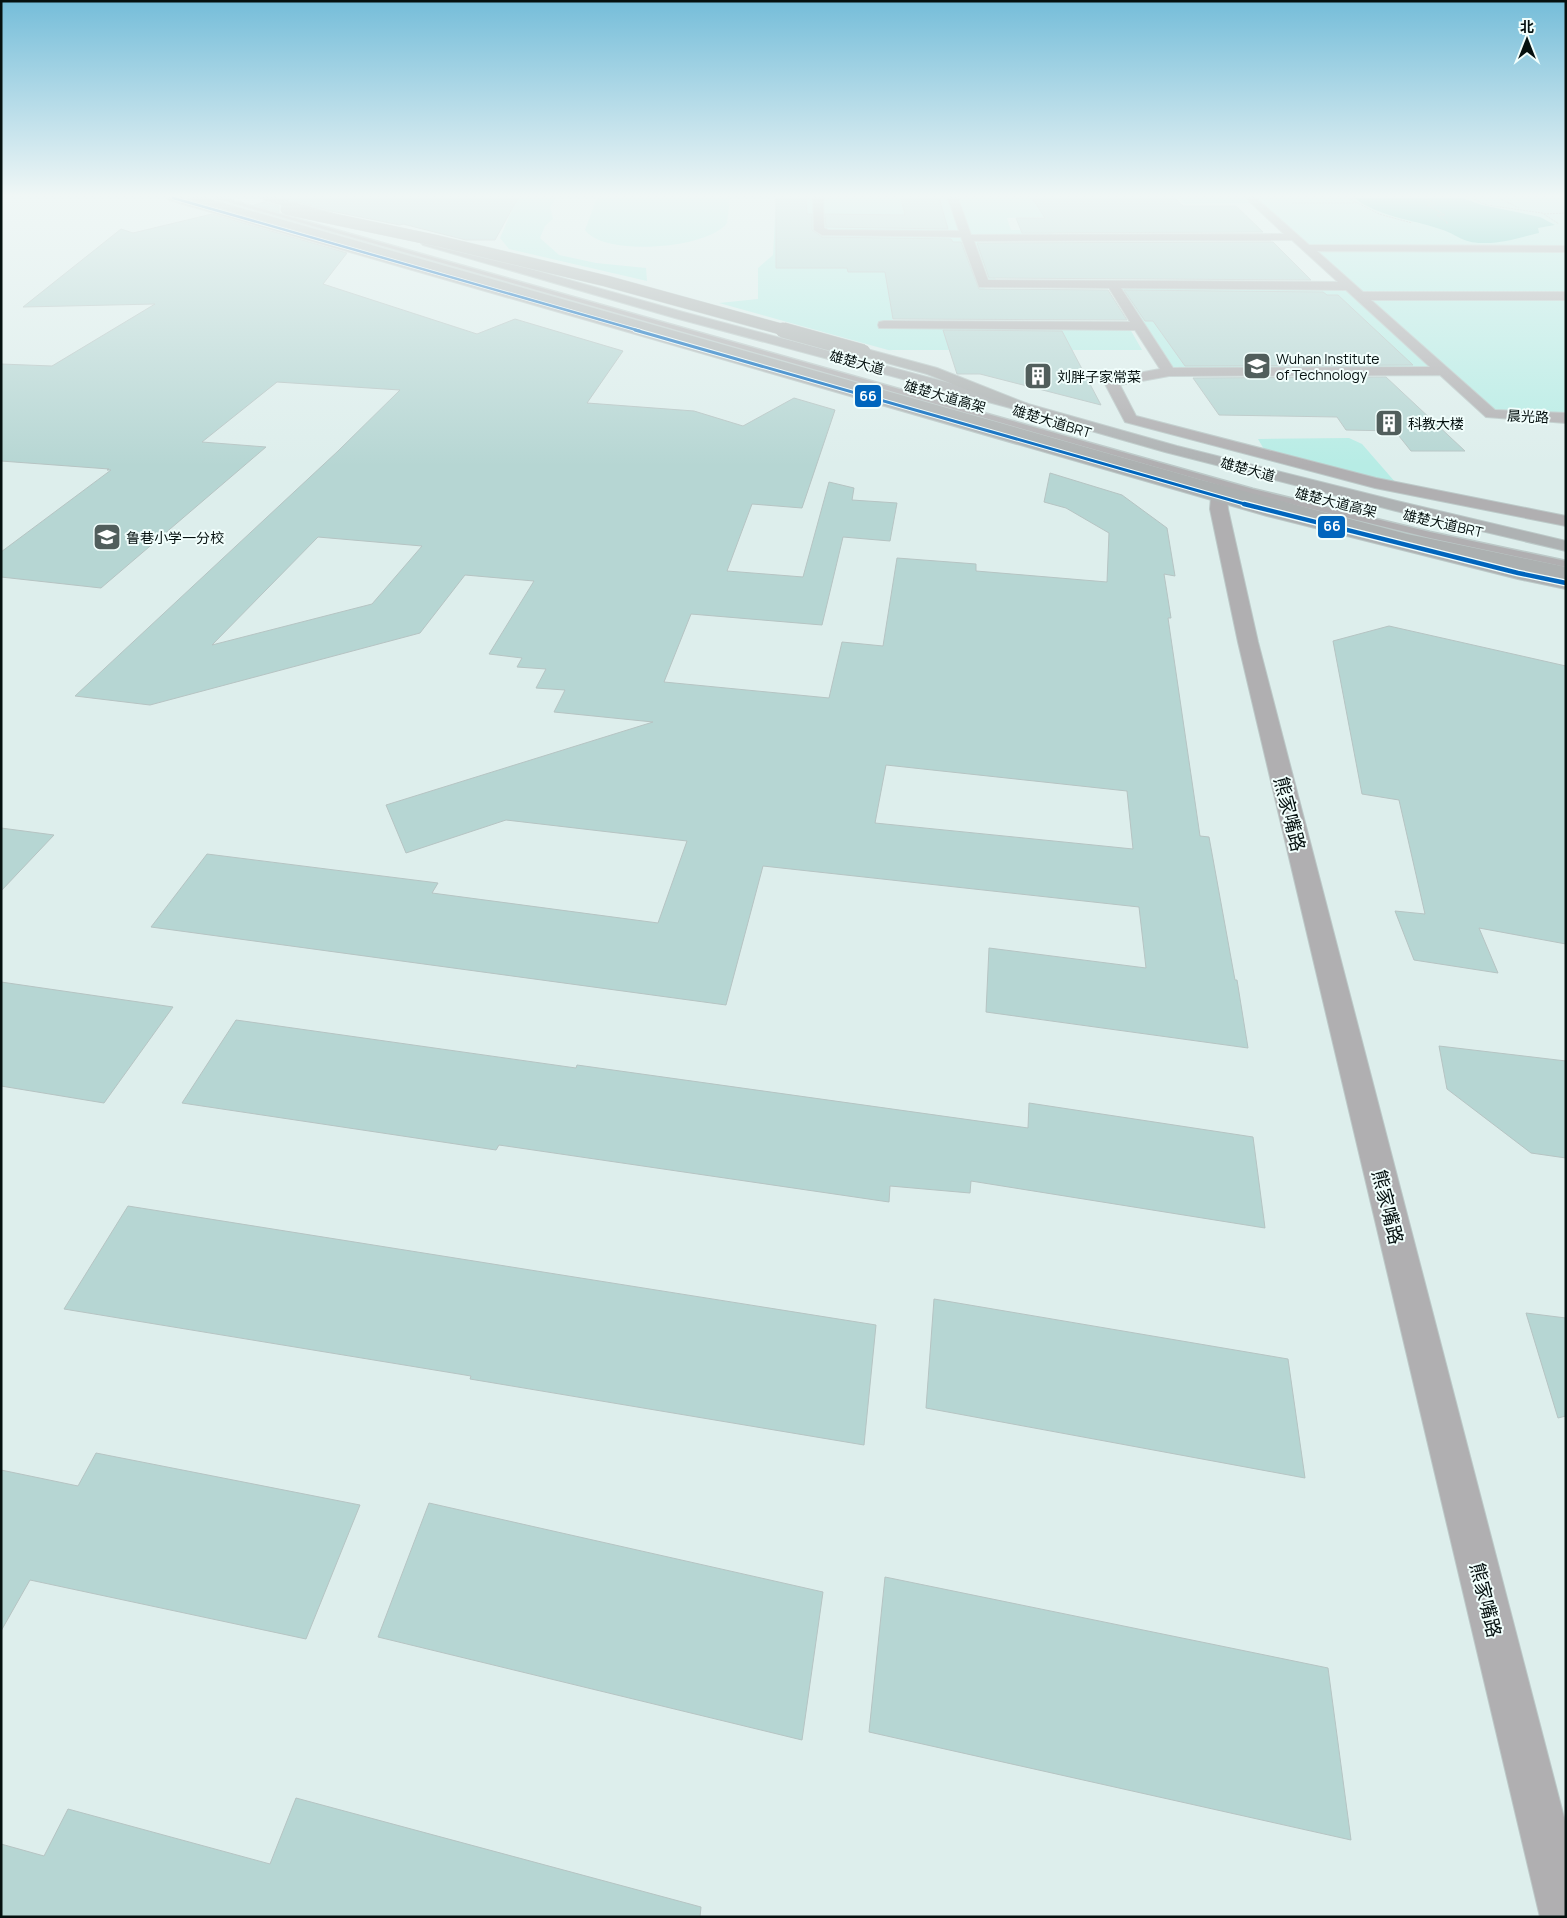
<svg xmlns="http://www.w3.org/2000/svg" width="1567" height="1918" viewBox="0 0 1567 1918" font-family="Manrope,'Noto Sans SC',sans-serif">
<rect width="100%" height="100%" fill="#ddeeec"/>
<g fill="#b7ece5">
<path d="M469 198H556L550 207 553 219 545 226 540 238 559 255 596 263 646 268 647 281 509 249 500 238 512 210 496 207Z"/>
<path d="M597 198H730L727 223C708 249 604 257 585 230Z"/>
<path d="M776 198H1032L1044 217 1007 218 1011 230H1036L1055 234 1056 238 978 239 998 284H983L987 296H889L893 321 884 325 883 329H1130L1142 350H889L899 353 719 303 758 299V268L773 255Z"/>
<path d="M1179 198H1566V418L1491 414 1444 371 1169 372 1113 285 1351 286 1258 203 1185 204Z"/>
<path d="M1349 438 1362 444 1396 483 1265 451 1258 439Z"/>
</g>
<path fill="#69cbc2" d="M1354 198H1463L1482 205 1540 217 1555 225 1538 228 1539 233C1521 237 1501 244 1482 243 1462 243 1457 234 1440 229 1410 219 1380 217 1354 198Z"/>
<g fill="#b6d6d3" stroke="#b6c4c3" fill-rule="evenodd">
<path d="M283 198H518L495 240H466L403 224 400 225 331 211Z"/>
<path d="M776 198H806L807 214H812V230L822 237 951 239 953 242H961L979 289 1108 290 1127 320 893 319 885 272H848L847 268H776Z"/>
<path d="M901 198H939L948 229 826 227 825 214 905 215Z"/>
<path d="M1032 198H1175L1183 206H1236L1263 232 1022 233 1016 218H1045Z"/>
<path d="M264 202 279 206V212L254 205Z"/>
<path d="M212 214 347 253 323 284 477 334 515 319 623 351 587 403 694 411 743 426 794 398 835 410 802 508 752 504 727 571 803 577 829 482 854 488 852 500 897 503 890 541 843 537 822 625 691 614 664 682 829 698 842 642 883 646 897 558 976 564V571L1107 582 1109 533 1066 508 1044 502 1050 473 1122 495 1167 528 1175 576 1164 574 1171 618H1168L1200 836 1209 837 1235 980H1237L1248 1048 986 1012 989 948 1146 968 1139 907 763 866 726 1005 151 927 207 854 438 883 432 893 658 923 687 841 506 820 406 853 386 805 653 722 554 712 565 690 536 688 546 669 517 667 522 658 489 654 534 581 465 575 420 633 150 705 75 696 338 451 400 390 277 382 202 442 266 447 101 588 1 577V552L111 470H107L109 469 1 461V364L52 366 155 304 23 307 121 229 133 233ZM318 537 422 546 372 604 212 645ZM886 765 1127 791 1133 849 875 823Z"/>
<path d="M1273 242 1311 280 989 278 977 243Z"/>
<path d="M1124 290 1323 292 1327 295H1338L1413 365 1185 366 1153 321H1145Z"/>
<path d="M943 330 1062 331 1101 405 980 374H957Z"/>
<path d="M1386 377 1465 451H1411L1395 431 1346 430 1337 417 1219 415 1193 378Z"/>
<path d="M1389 626 1566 666V944L1479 928 1498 973 1414 960 1395 911 1425 914 1399 800 1362 794 1333 641Z"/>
<path d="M1 828 54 835 1 891Z"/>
<path d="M1 982 173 1007 104 1103 1 1086Z"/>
<path d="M236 1020 576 1068 577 1065 1028 1128 1029 1103 1253 1137 1265 1228 971 1181 970 1193 890 1186 889 1202 499 1145 496 1150 182 1103Z"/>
<path d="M1439 1046 1566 1061V1158L1531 1153 1447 1089Z"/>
<path d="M128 1206 876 1325 864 1445 470 1379 471 1376 64 1309Z"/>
<path d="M934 1299 1288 1359 1305 1478 926 1408Z"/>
<path d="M1526 1313 1566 1318V1416L1558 1418Z"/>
<path d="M96 1453 360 1505 306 1639 30 1580 1 1631V1470L78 1486Z"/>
<path d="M429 1503 823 1592 802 1740 378 1637Z"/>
<path d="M885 1577 1328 1668 1351 1840 869 1732Z"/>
<path d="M296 1798 701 1907 700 1917H1V1844L44 1856 68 1809 270 1864Z"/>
</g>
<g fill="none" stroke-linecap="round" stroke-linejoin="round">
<defs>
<path id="service" d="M215 198H223L1253 489 1430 532 1566 561V567L1430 538 1247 493Z"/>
<path id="minor" d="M813 198H823L824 228 828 230 959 231 948 198H958L971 235 1284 234 1246 198H1256L1309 245 1566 246V252L1317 251 1363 292H1566V300H1371L1495 410 1566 413V423L1486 417 1440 375 1169 376 1120 385 1136 416 1376 478 1566 516V526L1375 488 1125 422 1104 382 1106 379 1111 378 1160 369 1135 330 879 328 878 325 879 322 884 321 1130 322 1109 288 979 287 961 237 822 235 814 230ZM1292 240 1338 282 988 280 974 241ZM1121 288 1346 290 1430 367 1173 368Z"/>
<path id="tertiary" d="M1219 492 1225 493 1227 497 1228 509 1258 642 1566 1825V1917H1540L1238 642 1210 509 1211 497 1213 493Z"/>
<g id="primary">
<path d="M168 198H182L1279 508 1518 567 1566 577V589L1518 579 1267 516 169 200Z"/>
<path d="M263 198H278L332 213 333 215 328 218 264 200Z"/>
<path d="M427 240 683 312 1028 404 1177 446 1397 501 1566 541V551L1396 511 1165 452 1018 410 675 318 423 245 421 243 423 241Z"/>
</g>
<g id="trunk">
<path d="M191 198H205L1205 481 1407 534 1566 567V579L1406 544 1193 489 192 200Z"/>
<path d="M863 348 937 368 1028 404 1030 407 1028 410H1018L927 374 858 355 856 352 858 349Z"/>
</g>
</defs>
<use href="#service" stroke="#bcc9c8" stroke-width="3"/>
<use href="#minor" stroke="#bcc9c8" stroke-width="2"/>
<use href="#tertiary" stroke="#bcc9c8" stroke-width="2"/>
<use href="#primary" stroke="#bcc9c8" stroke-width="2"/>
<use href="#trunk" stroke="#bcc9c8" stroke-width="2"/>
<g stroke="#aaafb0" stroke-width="1" stroke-dasharray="2 1" stroke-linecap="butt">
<path d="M1348 198 1379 214 1412 223"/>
<path d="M1425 198 1437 205H1427L1445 215H1437L1448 223H1446"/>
<path d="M1471 198 1487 205 1542 213 1559 224"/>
<path d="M1499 198 1519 208"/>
<path d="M1292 203H1356"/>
<path d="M1544 214 1566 213"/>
</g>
<use href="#service" fill="#b0afb1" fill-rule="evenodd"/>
<use href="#minor" fill="#b0afb1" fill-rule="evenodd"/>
<use href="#tertiary" fill="#b0afb1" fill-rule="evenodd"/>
<use href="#primary" fill="#aeb2b3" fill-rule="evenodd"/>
<use href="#trunk" fill="#acb0b0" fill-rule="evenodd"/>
<defs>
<path id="trunk-bridge-far1" d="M286 209 438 241 606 281 788 331"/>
<path id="trunk-bridge" d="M783 330 863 352"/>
</defs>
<use href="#trunk-bridge-far1" stroke="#bcc9c8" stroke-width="12" stroke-linecap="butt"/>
<use href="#trunk-bridge" stroke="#bcc9c8" stroke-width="16" stroke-linecap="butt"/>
<use href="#trunk-bridge-far1" stroke="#acb0b0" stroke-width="11"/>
<use href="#trunk-bridge" stroke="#acb0b0" stroke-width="15"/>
<defs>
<path id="bus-1-far2" d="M173 198 640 331"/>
<path id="bus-1-far1" d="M635 330 1248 505"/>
<path id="bus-1" d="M1244 504 1518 573 1566 583"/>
</defs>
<use href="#bus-1-far2" stroke="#f1fefc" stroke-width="4"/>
<use href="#bus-1-far1" stroke="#f1fefc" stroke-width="5"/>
<use href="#bus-1" stroke="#f1fefc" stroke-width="7"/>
<use href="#bus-1-far2" stroke="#0065bd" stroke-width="2.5"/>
<use href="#bus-1-far1" stroke="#0065bd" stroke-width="3"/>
<use href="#bus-1" stroke="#0065bd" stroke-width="4.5"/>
</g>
<linearGradient id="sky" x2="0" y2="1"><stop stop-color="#75bdd9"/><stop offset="0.42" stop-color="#f0f7f6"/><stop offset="1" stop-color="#f0f7f6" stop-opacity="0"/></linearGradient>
<rect width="1567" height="466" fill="url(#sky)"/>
<defs>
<symbol id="university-square" viewBox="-11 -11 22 22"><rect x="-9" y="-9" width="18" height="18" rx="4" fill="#515e5c" stroke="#f1fefc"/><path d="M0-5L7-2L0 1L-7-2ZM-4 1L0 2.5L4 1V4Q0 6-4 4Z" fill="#fff"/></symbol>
<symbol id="building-square" viewBox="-11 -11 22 22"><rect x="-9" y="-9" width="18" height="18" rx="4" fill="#515e5c" stroke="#f1fefc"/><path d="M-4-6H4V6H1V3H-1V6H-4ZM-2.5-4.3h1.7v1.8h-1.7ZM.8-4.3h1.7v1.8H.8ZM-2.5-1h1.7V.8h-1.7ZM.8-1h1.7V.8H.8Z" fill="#fff"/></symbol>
<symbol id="school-square" viewBox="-11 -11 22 22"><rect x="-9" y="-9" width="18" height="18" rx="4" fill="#515e5c" stroke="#f1fefc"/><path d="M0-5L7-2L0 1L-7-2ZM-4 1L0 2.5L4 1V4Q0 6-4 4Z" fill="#fff"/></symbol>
</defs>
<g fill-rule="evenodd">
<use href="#university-square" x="1241" y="350" width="32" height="32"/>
<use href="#building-square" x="1022" y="360" width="32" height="32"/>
<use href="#building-square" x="1373" y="407" width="32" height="32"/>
<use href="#school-square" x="91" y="521" width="32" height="32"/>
</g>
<g text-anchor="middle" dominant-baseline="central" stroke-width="4" stroke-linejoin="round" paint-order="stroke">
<g font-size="14" fill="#05100f" stroke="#f1fefc" text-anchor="start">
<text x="1276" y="358">Wuhan Institute<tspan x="1276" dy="16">of Technology</tspan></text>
<text x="1057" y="376">刘胖子家常菜</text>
<text x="1408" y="423">科教大楼</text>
<text x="126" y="537">鲁巷小学一分校</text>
</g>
<g font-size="14" fill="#05100f" stroke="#f1fefc">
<text transform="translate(857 362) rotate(15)">雄楚大道</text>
<text transform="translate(945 396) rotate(16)">雄楚大道高架</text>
<text transform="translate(1528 416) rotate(3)">晨光路</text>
<text transform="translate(1052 421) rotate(17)">雄楚大道BRT</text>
<text transform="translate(1248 469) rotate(15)">雄楚大道</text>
<text transform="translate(1336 502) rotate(14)">雄楚大道高架</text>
<text transform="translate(1443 523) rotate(13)">雄楚大道BRT</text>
</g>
<g font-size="19" fill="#05100f" stroke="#f1fefc">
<text transform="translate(1290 814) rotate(76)">熊家嘴路</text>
<text transform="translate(1388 1207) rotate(76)">熊家嘴路</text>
<text transform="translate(1486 1600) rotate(76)">熊家嘴路</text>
</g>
</g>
<g stroke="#f1fefc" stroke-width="2">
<rect x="854" y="384" width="28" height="24" rx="5" fill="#0065bd"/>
<rect x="1317" y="515" width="29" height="24" rx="5" fill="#0065bd"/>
</g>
<g font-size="14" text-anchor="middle" font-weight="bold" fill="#fff">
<text x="868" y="401">66</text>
<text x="1332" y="531">66</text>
</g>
<rect width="1567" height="1918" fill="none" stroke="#05100f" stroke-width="5"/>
<g transform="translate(1527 40)" stroke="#f1fefc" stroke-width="4" paint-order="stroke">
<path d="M0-4L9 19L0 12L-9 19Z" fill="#05100f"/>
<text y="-8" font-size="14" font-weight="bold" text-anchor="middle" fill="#05100f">北</text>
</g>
</svg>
